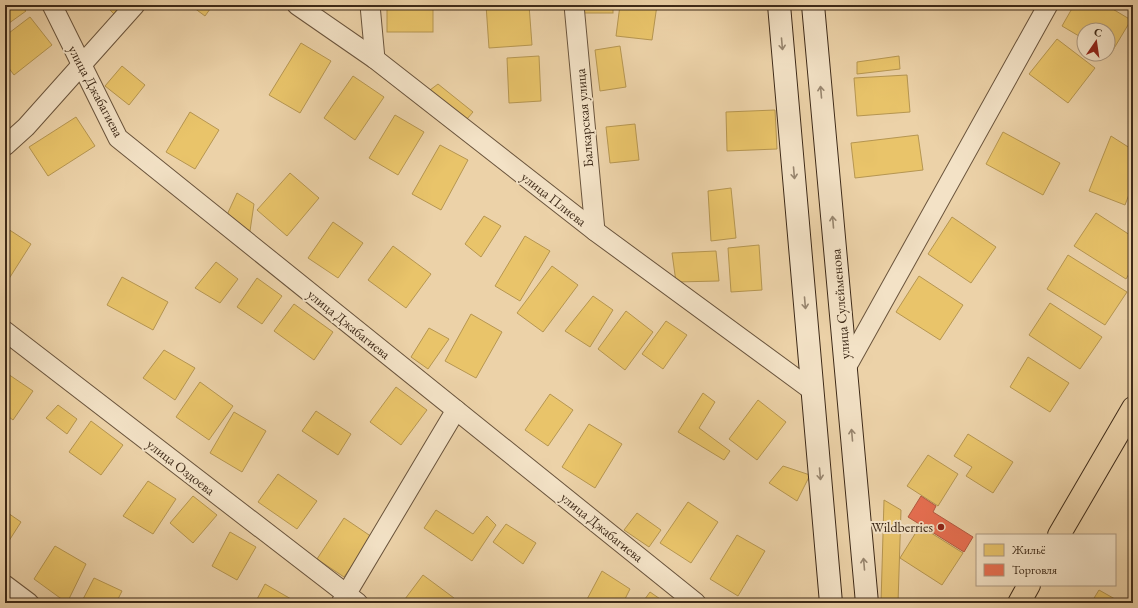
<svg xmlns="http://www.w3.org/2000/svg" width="1138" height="608" viewBox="0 0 1138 608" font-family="'EB Garamond',serif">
<rect width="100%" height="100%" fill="#ecd2a8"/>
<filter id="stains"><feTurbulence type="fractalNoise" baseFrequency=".005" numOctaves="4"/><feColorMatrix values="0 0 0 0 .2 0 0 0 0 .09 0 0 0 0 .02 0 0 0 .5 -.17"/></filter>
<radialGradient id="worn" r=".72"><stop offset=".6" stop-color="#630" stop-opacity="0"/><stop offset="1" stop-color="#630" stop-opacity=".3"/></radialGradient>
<g fill="#e9c46a" stroke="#b69651">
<path d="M5 5H19L26 11 5 26Z"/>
<path d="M105 5H128L117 17Z"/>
<path d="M190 5H213L205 16Z"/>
<rect x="387" y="5" width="46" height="27"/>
<path d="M486 5H529L532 45 489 48Z"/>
<rect x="573" y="5" width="40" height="8"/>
<path d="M620 5H657L652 40 616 36Z"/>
<path d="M1074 5H1106L1131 20 1110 55 1108 53V30H1084V39L1062 26Z"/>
<path d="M30 17 52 45 14 75 5 63V36Z"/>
<path d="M1057 39 1095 68 1068 103 1029 74Z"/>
<path d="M301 43 331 61 300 113 269 95Z"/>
<path d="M620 46 626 87 600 91 595 50Z"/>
<path d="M539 56 541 101 509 103 507 58Z"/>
<path d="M899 56 900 69 857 74V62Z"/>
<path d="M122 66 145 85 129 105 105 86Z"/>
<path d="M907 75 910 112 857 116 854 78Z"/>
<path d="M353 76 384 97 355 140 324 118Z"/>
<path d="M438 84 473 112 467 119 430 90Z"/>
<path d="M775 110 777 149 727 151 726 112Z"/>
<path d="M190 112 219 130 195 169 166 152Z"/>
<path d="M395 115 424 132 398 175 369 158Z"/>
<path d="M76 117 95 146 48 176 29 147Z"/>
<path d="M635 124 639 160 610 163 606 127Z"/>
<path d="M1003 132 1060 163 1043 195 986 164Z"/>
<path d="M918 135 923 170 855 178 851 143Z"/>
<path d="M1111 136 1133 150V184L1125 205 1089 191Z"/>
<path d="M440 145 468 160 441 210 412 194Z"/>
<path d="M290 173 319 198 287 236 257 210Z"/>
<path d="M731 188 736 238 711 241 708 191Z"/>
<path d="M237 193 254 204 250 231 226 217Z"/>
<path d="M1096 213 1133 237V267L1126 279 1074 246Z"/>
<path d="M484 216 501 226 481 257 465 244Z"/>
<path d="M952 217 996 247 971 283 928 254Z"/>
<path d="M333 222 363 243 338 278 308 258Z"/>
<path d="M5 227 31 244 5 285Z"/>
<path d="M525 236 550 251 520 301 495 286Z"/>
<path d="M759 245 762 290 731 292 728 248Z"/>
<path d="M393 246 431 274 406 308 368 280Z"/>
<path d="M716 251 719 281 676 282 672 253Z"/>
<path d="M1068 255 1127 292 1105 325 1047 289Z"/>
<path d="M216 262 238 279 220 303 195 288Z"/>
<path d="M552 266 578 285 543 332 517 313Z"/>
<path d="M919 276 963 305 940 340 896 312Z"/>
<path d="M122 277 168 302 153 330 107 305Z"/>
<path d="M257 278 282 296 262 324 237 307Z"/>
<path d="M593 296 613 310 590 347 565 331Z"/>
<path d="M1050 303 1102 337 1080 369 1029 335Z"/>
<path d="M294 304 333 332 314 360 274 331Z"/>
<path d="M626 311 653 332 625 370 598 349Z"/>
<path d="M471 314 502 332 476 378 445 361Z"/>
<path d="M666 321 687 335 663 369 642 354Z"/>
<path d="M429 328 449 339 428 369 411 357Z"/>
<path d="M164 350 195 368 175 400 143 378Z"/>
<path d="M1028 357 1069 383 1050 412 1010 387Z"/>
<path d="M5 372 33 391 13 420 5 414Z"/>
<path d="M200 382 233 406 209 440 176 417Z"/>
<path d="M396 387 427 410 401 445 370 422Z"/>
<path d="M703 393 715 402 699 428 730 451 724 460 678 432Z"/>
<path d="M550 394 573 410 548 446 525 430Z"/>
<path d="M758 400 786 422 757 460 729 439Z"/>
<path d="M58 405 77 419 67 434 46 418Z"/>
<path d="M316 411 351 434 338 455 302 431Z"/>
<path d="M234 412 266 431 242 472 210 453Z"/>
<path d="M91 421 123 445 101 475 69 452Z"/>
<path d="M589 424 622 444 595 488 562 467Z"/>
<path d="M968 434 1013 462 993 493 966 476 972 467 954 456Z"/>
<path d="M928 455 958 474 938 506 907 486Z"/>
<path d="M783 466 810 475 797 501 769 483Z"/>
<path d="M278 474 317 501 297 529 258 502Z"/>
<path d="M148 481 176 499 153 534 123 516Z"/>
<path d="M193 496 217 515 193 543 170 523Z"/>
<path d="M884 500 901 510 898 603H881Z"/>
<path d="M688 502 718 522 691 563 660 543Z"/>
<path d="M436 510 473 534 487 516 496 525 472 561 424 528Z"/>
<path d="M5 511 21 522 5 547Z"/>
<path d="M637 513 661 530 649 547 624 530Z"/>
<path d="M344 518 372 537 344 577 317 559Z"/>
<path d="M506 524 536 543 523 564 493 542Z"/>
<path d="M920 526 963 553 942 585 900 558Z"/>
<path d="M230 532 256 547 237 580 212 566Z"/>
<path d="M737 535 765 551 738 596 710 579Z"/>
<path d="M55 546 86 564 67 603 34 579Z"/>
<path d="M602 571 630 589 623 603H585Z"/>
<path d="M423 575 454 598 450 603H402Z"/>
<path d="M94 578 122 591 116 603H81Z"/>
<path d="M265 584 298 603H255Z"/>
<path d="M1099 590 1122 603H1091Z"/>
<path d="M650 592 666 603H642Z"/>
</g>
<path fill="#e76f51" stroke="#b45a40" d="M921 496 936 506 933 512 973 537 964 552 908 517Z"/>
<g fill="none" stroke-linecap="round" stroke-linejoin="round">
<defs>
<g id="minor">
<path d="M52 5 118 138 696 603"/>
<path d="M297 5 375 59 595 231 813 391"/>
<path d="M370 5 375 59"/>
<path d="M574 5 595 231"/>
<path d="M5 146 26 127 135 5"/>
<path d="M5 331 358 603"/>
<path d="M846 368 1048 5"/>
<path d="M5 585 29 603"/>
<path d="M341 603 456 410"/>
</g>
<g id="secondary">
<path d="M779 5 831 603"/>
<path d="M813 5 867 603"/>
</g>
<g id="primary">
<path d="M1059 535 1133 408"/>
<path d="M1019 603 1029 585"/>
</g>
</defs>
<use href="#minor" stroke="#6a543c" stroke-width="21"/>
<use href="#secondary" stroke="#3e2a18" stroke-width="24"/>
<use href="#primary" stroke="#3e2a18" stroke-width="24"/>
<use href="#minor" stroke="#f3e2c6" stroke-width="19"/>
<use href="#secondary" stroke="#f3e2c6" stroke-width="22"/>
<use href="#primary" stroke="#ecd2a8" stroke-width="22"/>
</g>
<defs><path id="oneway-shaft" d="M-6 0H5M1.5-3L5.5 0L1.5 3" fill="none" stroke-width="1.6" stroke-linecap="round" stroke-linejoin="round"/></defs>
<g stroke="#98866f">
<use href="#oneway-shaft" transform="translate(782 44) rotate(85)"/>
<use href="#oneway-shaft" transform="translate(821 92) rotate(-95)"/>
<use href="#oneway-shaft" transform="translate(794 173) rotate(85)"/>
<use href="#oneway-shaft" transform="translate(833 222) rotate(-95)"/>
<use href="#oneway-shaft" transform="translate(805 303) rotate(85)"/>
<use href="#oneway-shaft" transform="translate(852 435) rotate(-95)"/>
<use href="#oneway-shaft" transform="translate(820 474) rotate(85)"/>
<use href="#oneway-shaft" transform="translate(864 564) rotate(-95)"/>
</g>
<circle fill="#8f2418" stroke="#f3e2c6" stroke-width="1.5" cx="941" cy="527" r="4"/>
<g text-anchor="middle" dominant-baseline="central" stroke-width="4" stroke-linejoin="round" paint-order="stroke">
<g font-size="14" fill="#3e2a18" stroke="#f3e2c6">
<text transform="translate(96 91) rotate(62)">улица Джабагиева</text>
<text transform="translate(584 118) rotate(-95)">Балкарская улица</text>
<text transform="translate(554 199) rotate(38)">улица Плиева</text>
<text transform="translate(840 304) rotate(-95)">улица Сулейменова</text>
<text transform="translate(349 324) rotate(39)">улица Джабагиева</text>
<text transform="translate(181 467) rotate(38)">улица Оздоева</text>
<text transform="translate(602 527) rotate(39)">улица Джабагиева</text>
</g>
<g font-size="14" fill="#3e2a18" stroke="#f3e2c6" text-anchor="end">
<text x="933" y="527">Wildberries</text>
</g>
</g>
<rect width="1138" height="608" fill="none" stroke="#ecd2a8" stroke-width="20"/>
<rect x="6" y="6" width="1126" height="596" fill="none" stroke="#3e2a18" stroke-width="2"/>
<rect x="10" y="10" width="1118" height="588" fill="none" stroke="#3e2a18"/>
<rect x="976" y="534" width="140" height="52" fill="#f3e2c6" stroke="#ab9880"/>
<rect x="984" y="544" width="20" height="12" fill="#e9c46a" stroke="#ab9880"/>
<text x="1012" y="554" font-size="12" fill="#3e2a18">Жильё</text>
<rect x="984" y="564" width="20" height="12" fill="#e76f51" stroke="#ab9880"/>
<text x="1012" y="574" font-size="12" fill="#3e2a18">Торговля</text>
<g transform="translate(1096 42) rotate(13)"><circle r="19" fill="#f3e2c6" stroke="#ab9880"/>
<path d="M0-3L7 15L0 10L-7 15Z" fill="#8f2418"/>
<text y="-6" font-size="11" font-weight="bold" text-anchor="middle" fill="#3e2a18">С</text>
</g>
<rect width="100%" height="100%" filter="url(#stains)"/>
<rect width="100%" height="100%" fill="url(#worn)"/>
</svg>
